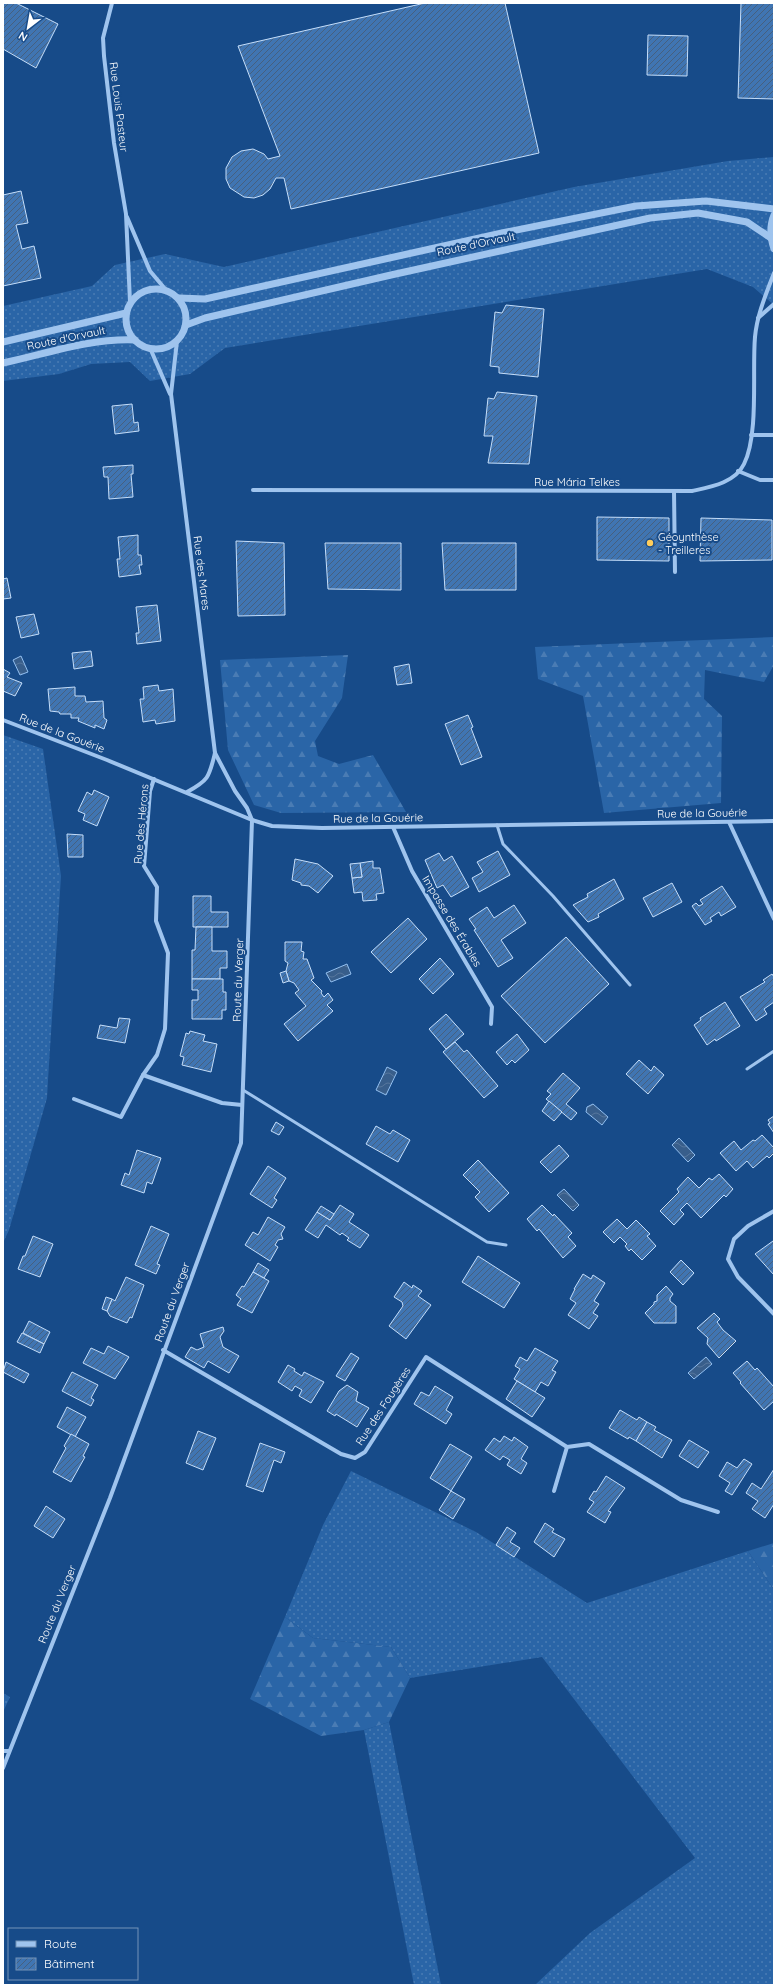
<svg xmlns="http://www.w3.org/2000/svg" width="777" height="1988" viewBox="0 0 777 1988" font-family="Quicksand,sans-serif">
<defs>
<pattern id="grass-dots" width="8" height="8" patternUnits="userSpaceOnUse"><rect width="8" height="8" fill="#2a65a7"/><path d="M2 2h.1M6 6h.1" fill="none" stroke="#4a7cb4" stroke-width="1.8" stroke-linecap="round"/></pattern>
<pattern id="forest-firs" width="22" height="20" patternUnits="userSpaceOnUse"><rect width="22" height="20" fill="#2a65a7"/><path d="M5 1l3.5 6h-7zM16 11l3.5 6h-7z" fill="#4a7cb4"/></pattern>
<pattern id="water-waves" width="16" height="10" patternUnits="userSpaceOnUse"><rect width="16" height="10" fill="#385e8b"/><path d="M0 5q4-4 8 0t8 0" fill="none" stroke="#56769c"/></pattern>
<pattern id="building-hatch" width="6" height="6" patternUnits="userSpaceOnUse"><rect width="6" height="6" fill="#4075b2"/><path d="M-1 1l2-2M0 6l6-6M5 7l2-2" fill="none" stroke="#46607f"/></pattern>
</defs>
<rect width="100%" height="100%" fill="#174b89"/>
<g fill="url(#grass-dots)">
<path d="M774 157V305L753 287 707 269 225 348 190 374 150 381 130 362 91 364 59 374 3 381V306L92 286 115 265 165 254 224 267 574 187 728 161Z"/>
<path d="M3 735 43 749 61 876 48 1080 47 1098 9 1230 3 1243Z"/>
<path d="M351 1471 476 1532 587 1603 748 1551 774 1590V1985H535L590 1933 695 1858 542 1657 410 1678 391 1647 313 1638 285 1617 323 1525Z"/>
<path d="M3 1693 10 1697 3 1712Z"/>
<path d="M389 1722 441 1985H414L364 1730Z"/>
</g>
<g fill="url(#forest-firs)">
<path d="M774 637V665L764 682 705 670 704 699 722 716 721 803 604 813 583 696 538 679 535 647Z"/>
<path d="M348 655 342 698 315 741 318 756 339 764 373 755 406 812 281 813 254 805 228 750 220 660Z"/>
<path d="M774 1543V1590L748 1551Z"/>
<path d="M285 1617 313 1638 391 1647 410 1678 389 1722 364 1730 321 1736 250 1699Z"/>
</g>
<g fill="url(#water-waves)" stroke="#92bff0">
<path d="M21 656 28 672 20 675 13 660Z"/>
<path d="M347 964 351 974 331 982 326 973Z"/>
<path d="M387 1067 397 1072 386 1095 376 1090Z"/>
<path d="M593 1104 608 1117 602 1125 586 1112 587 1107Z"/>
<path d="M679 1138 695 1155 688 1162 672 1145Z"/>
<path d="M564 1189 579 1205 573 1211 557 1195Z"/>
<path d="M706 1357 712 1364 694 1379 688 1373Z"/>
</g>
<g fill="url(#building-hatch)" stroke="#c5defa">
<path d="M3 3H16L58 24 36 68 3 49Z"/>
<path d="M425 3H505L539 153 291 209 284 178H276L270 189 263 195 254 198 244 197 230 188 226 179V168L232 157 241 151 253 149 264 154 268 159 280 156 238 46Z"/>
<path d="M741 3H774V99L738 98Z"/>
<path d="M648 35 688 36 687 76 647 75Z"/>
<path d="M21 191 28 223 16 225 22 249 34 246 41 278 3 286V195Z"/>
<path d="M506 305 544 309 538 377 499 373V367L490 366 495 312 502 313Z"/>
<path d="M497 392 537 396 529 464 488 463 493 436H484L488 398 494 399Z"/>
<path d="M132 404 134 423 138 422 139 431 115 434 112 406Z"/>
<path d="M133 465V474H131L133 497 109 499 108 477H104L103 467Z"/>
<path d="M597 517 669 518V561L597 560Z"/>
<path d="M701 518 772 520V560L700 561Z"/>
<path d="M138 535V555H141L142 565H139L141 574 119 577 117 559H120L118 537Z"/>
<path d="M236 541 284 543 285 615 238 616Z"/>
<path d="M325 543H401V590L328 589Z"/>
<path d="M442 543H516V590H445Z"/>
<path d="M7 578 11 598 3 599V579Z"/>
<path d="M157 605 161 641 137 644 136 633H139L136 607Z"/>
<path d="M34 614 39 634 21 638 16 617Z"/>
<path d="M91 651 93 666 74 669 72 653Z"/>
<path d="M409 664 412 683 397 685 394 667Z"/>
<path d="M3 669 10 673 7 677 22 683 15 696 3 691Z"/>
<path d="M158 685 159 691 173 689 175 721 156 724 155 720 143 722 140 699H144L143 687Z"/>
<path d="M75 687V696H85L86 702 103 701 104 718 107 720 104 729 95 725V728L78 721 79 718H71V714H60L59 712 50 711 48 689Z"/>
<path d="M468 715 473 727 471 728 482 757 461 765 445 724Z"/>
<path d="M94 790 109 797 97 826 83 820 85 814 78 811 87 792 92 795Z"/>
<path d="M67 834 83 835V857H68Z"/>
<path d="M498 851 510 875 479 892 472 878 483 872 477 862Z"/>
<path d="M439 853 444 861 452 856 469 887 451 897 443 885 437 888 425 860Z"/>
<path d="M295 859 318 864 333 876 318 893 309 886 301 885V883L292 880Z"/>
<path d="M373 861V868H380L384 893 376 894 377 900 363 901 362 892 354 893 352 878 362 877 360 863Z"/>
<path d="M360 863 362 877 352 878 350 864Z"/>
<path d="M614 879 624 899 598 914 599 917 588 922 573 905 588 897 587 894Z"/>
<path d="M672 883 682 902 653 917 643 898Z"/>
<path d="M722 886 736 907 721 916 719 912 710 918 712 921 705 925 692 906 696 903 699 906 703 904 700 900Z"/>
<path d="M193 896H211V912H228V927H193Z"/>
<path d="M514 905 526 923 501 940 513 958 498 967 474 930 476 929 469 919 487 907 494 918Z"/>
<path d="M408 918 427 939 391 973 371 952Z"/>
<path d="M196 927H212V951H227V968H220V979H192V950H195Z"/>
<path d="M566 937 609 984 545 1043 501 996Z"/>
<path d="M285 942H302L301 951 304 952 303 959H307L314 978 311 980 322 991 321 993 324 997 328 993 333 1000 327 1005 333 1011 298 1041 284 1024 306 1006 295 993 299 990 294 983 289 981 286 971 288 963 285 961Z"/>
<path d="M440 958 454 974 433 994 419 979Z"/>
<path d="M286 971 289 981 283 983 280 973Z"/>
<path d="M772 974 774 977V1002L764 1009 767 1014 756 1021 740 997 765 982 763 980Z"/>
<path d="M192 979H223V992H226V1010H222V1019H192V1000H198V990H192Z"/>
<path d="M725 1002 740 1026 716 1041 715 1039 707 1045 694 1025 701 1020 700 1018Z"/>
<path d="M446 1014 464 1034 446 1049 429 1029Z"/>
<path d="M119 1018 130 1019 125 1043 97 1038 100 1025 117 1028Z"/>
<path d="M190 1031 205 1035 203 1041 217 1044 211 1072 182 1065 184 1057 180 1056 186 1033 189 1034Z"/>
<path d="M517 1034 529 1050 515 1063 512 1060 507 1065 496 1052Z"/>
<path d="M455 1042 464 1052 467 1050 498 1086 484 1098 443 1052Z"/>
<path d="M639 1060 651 1071 654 1066 664 1075 648 1094 626 1074Z"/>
<path d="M563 1073 580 1088 566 1104 577 1113 571 1120 546 1099 551 1094 547 1091Z"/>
<path d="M549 1101 562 1112 554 1121 542 1111Z"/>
<path d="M774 1116V1133L768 1124 770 1123 768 1120Z"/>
<path d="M276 1122 284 1127 279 1135 271 1131Z"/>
<path d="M376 1126 390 1134 393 1130 410 1140 398 1162 366 1144Z"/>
<path d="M762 1135 774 1148V1153L769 1158 767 1156 753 1168 747 1161 736 1171 720 1153 734 1141 741 1150 753 1140 755 1141Z"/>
<path d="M559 1145 569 1156 551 1173 540 1162Z"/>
<path d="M137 1150 161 1158 152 1184 147 1182 144 1193 121 1185 125 1173 129 1175Z"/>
<path d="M478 1160 509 1193 489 1212 475 1197 480 1192 463 1175Z"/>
<path d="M268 1166 286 1178 274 1198 277 1200 272 1208 250 1194Z"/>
<path d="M719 1174 733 1189 726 1197 724 1195 701 1218 687 1203 680 1210 684 1214 674 1225 660 1211 679 1192 677 1189 688 1177 699 1188 709 1178 712 1180Z"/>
<path d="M340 1205 354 1214 349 1222 369 1235 360 1248 347 1240 349 1238 342 1233 340 1235 326 1225 318 1238 305 1230 317 1212 330 1220Z"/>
<path d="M542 1205 553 1216 554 1214 572 1233 568 1237 576 1246 563 1258 539 1229 537 1231 527 1219Z"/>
<path d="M321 1206 334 1214 330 1220 317 1212Z"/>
<path d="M268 1217 285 1227 281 1234 283 1239 278 1240 275 1245 278 1247 270 1261 245 1245 253 1232 258 1235Z"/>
<path d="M617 1219 627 1229 636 1220 650 1234 647 1236 656 1246 642 1260 631 1249 629 1251 625 1246 627 1244 620 1237 614 1243 603 1232Z"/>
<path d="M151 1226 169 1234 157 1264 160 1265 156 1274 135 1265Z"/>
<path d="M33 1236 53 1244 40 1277 18 1269 23 1256H25Z"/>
<path d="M773 1241 774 1242V1275L755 1254Z"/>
<path d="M478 1256 520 1283 504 1308 462 1282Z"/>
<path d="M681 1260 694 1273 683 1285 670 1272Z"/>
<path d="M258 1263 269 1270 264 1278 253 1272Z"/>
<path d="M253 1272 269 1281 252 1313 237 1305 241 1299 236 1295 242 1286 244 1287Z"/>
<path d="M583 1274 591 1279 593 1275 605 1283 594 1301 599 1304 593 1313 598 1316 589 1329 568 1315 576 1303 570 1299 575 1289H574Z"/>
<path d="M126 1277 144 1285 132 1318 130 1317 127 1323 110 1316 107 1311 112 1299 115 1301Z"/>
<path d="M404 1282 412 1288 413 1285 422 1291 418 1296 431 1305 406 1339 389 1326 403 1306 402 1302 394 1297Z"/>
<path d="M666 1286 673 1294 670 1298V1301L676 1306V1323H654L645 1313 654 1304V1302L657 1301V1295Z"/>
<path d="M106 1297 112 1299 107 1311 102 1309Z"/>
<path d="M714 1313 720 1319 717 1322 723 1330 736 1341 719 1358 707 1344 708 1338 697 1328Z"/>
<path d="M29 1321 50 1332 44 1344 23 1333Z"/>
<path d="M223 1327 224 1331 220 1337 223 1347 239 1356 229 1373 208 1361 204 1368 185 1357 191 1347 197 1350 204 1347 200 1334Z"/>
<path d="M22 1333 44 1344 40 1353 17 1342Z"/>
<path d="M108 1346 129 1357 115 1379 83 1363 91 1348 104 1354Z"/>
<path d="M535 1348 558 1361 552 1370 556 1372 548 1386 541 1382 535 1392 514 1379 520 1369 515 1366 520 1357 527 1361Z"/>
<path d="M351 1353 359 1358 345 1381 336 1376Z"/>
<path d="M747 1361 755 1370 757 1368 774 1387V1401L764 1410 740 1383 741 1382 733 1373Z"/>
<path d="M6 1362 29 1374 24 1383 3 1372Z"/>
<path d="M288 1365 295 1369 294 1371 302 1376 304 1372 324 1382 311 1403 299 1396 302 1390 295 1386 292 1391 278 1382Z"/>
<path d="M72 1372 98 1385 91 1398 94 1400 91 1406 62 1391Z"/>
<path d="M517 1381 545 1398 532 1417 506 1399Z"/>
<path d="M347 1385 358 1392 356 1401 369 1408 357 1427 336 1414 335 1416 327 1411 339 1391Z"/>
<path d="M435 1386 453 1397 446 1410 452 1414 446 1424 414 1404 421 1392 429 1396Z"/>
<path d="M67 1407 86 1417 75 1437 57 1427Z"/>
<path d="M620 1410 637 1420 639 1417 647 1422 636 1441 629 1437 628 1439 609 1428Z"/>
<path d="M647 1422 656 1427 654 1430 672 1440 662 1458 636 1441Z"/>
<path d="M198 1431 216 1438 203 1470 186 1463Z"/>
<path d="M71 1434 89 1444 83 1456 85 1457 71 1482 53 1472 66 1448 64 1446Z"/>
<path d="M504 1436 512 1441 514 1437 528 1447 521 1459 527 1463 521 1474 507 1465 510 1460 503 1456 500 1460 485 1450 494 1438 500 1442Z"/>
<path d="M689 1440 709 1452 698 1468 679 1456Z"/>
<path d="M260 1443 285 1452 281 1463 274 1460 263 1492 246 1486Z"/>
<path d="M450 1444 472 1457 451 1491 465 1499 453 1519 439 1510 451 1491 430 1478Z"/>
<path d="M744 1459 752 1464 732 1495 725 1491 730 1483 719 1476 727 1462 737 1468Z"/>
<path d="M774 1469V1504L765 1518 752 1509 758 1501 746 1493 752 1483 761 1489Z"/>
<path d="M606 1476 625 1488 608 1511 611 1512 605 1523 587 1512 594 1502 589 1499 594 1491 596 1492Z"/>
<path d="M46 1506 65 1519 53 1538 34 1526Z"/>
<path d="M545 1523 554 1529 552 1532 565 1539 554 1557 534 1542Z"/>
<path d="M507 1527 516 1533 510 1542 520 1548 514 1557 496 1545Z"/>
</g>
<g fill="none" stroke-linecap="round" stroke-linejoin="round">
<g stroke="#9fc4ee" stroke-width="3">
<path d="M497 825 503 844 553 896 630 985"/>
<path d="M747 1069 774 1051"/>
<path d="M243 1090 487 1242 506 1245"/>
</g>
<g stroke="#9fc4ee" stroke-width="4">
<path d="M112 3 103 38 104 56 114 143 126 214 130 302"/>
<path d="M127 217 150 271 166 290"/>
<path d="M758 318 774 304"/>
<path d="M150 348 170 394"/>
<path d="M751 435H774"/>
<path d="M738 471 760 480H774"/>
<path d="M253 490 692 491C710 487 735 483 744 464 759 434 752 371 755 337 757 315 766 294 774 273"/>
<path d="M674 491 675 572"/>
<path d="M3 720 107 760 252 820 272 826 322 828 774 821"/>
<path d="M187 792C209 780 209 777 215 753"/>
<path d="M729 822 774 919"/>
<path d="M393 827 412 871 492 1007 491 1024"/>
<path d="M143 1075 222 1103 242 1105"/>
<path d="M74 1099 121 1117 143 1075 157 1055 165 1029 168 953 156 921 157 887 144 866 150 791 154 779"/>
<path d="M774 1211 748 1226 734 1239 728 1259 738 1277 774 1314"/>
<path d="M163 1350 341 1454 355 1458 365 1452 426 1357 567 1447"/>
<path d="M554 1491 567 1447 589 1444 681 1500 718 1512"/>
<path d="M3 1751H9"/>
<path d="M3 1768 110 1498 241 1143 252 820 247 808 235 791 215 753 171 394 177 341"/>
</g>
<g stroke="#9fc4ee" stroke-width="7">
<path d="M774 215C769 227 770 237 774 249"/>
<circle cx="156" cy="319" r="30"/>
<path d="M179 298 205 299 502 233 636 206 706 201 774 209"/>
<path d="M186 325 205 318 391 275 650 218 698 213 747 222 771 238"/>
<path d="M3 342 126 313"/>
<path d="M3 363C46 354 90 338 135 340"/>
</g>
</g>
<circle fill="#ffcd5c" stroke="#174b89" stroke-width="1.5" cx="650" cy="543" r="4"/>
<g text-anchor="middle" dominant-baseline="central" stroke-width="4" stroke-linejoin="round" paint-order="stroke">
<g font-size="11" fill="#fff" stroke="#174b89">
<text transform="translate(119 107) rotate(83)">Rue Louis Pasteur</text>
<text transform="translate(476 244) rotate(-12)">Route d'Orvault</text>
<text transform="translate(66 338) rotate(-12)">Route d'Orvault</text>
<text x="577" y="482">Rue Mária Telkes</text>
<text transform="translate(202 573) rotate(83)">Rue des Mares</text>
<text transform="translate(62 733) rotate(21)">Rue de la Gouérie</text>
<text transform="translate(702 813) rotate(-1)">Rue de la Gouérie</text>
<text transform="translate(378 818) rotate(-1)">Rue de la Gouérie</text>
<text transform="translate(141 824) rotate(-85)">Rue des Hérons</text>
<text transform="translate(452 921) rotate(59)">Impasse des Érables</text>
<text transform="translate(238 980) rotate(-88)">Route du Verger</text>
<text transform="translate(172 1302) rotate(-70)">Route du Verger</text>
<text transform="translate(383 1406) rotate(-57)">Rue des Fougères</text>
<text transform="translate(57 1604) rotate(-68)">Route du Verger</text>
</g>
<g font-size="11" fill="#fff" stroke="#174b89" text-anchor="start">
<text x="658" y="537">Géoynthèse<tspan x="658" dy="13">- Treilleres</tspan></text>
</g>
</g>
<rect width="777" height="1988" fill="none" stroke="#ffffff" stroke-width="8"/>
<rect x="8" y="1928" width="130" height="52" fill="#174b89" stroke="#7493b8"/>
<rect x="16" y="1941" width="20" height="6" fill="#9fc4ee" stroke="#7493b8"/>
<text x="44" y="1948" font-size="12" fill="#ffffff">Route</text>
<rect x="16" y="1958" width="20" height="12" fill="url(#building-hatch)" stroke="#7493b8"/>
<text x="44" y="1968" font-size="12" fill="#ffffff">Bâtiment</text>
<g transform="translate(28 28) rotate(211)" stroke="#174b89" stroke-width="3" paint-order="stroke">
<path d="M0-3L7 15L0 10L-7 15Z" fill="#ffffff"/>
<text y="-6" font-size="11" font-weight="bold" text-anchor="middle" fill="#ffffff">N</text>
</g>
</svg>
